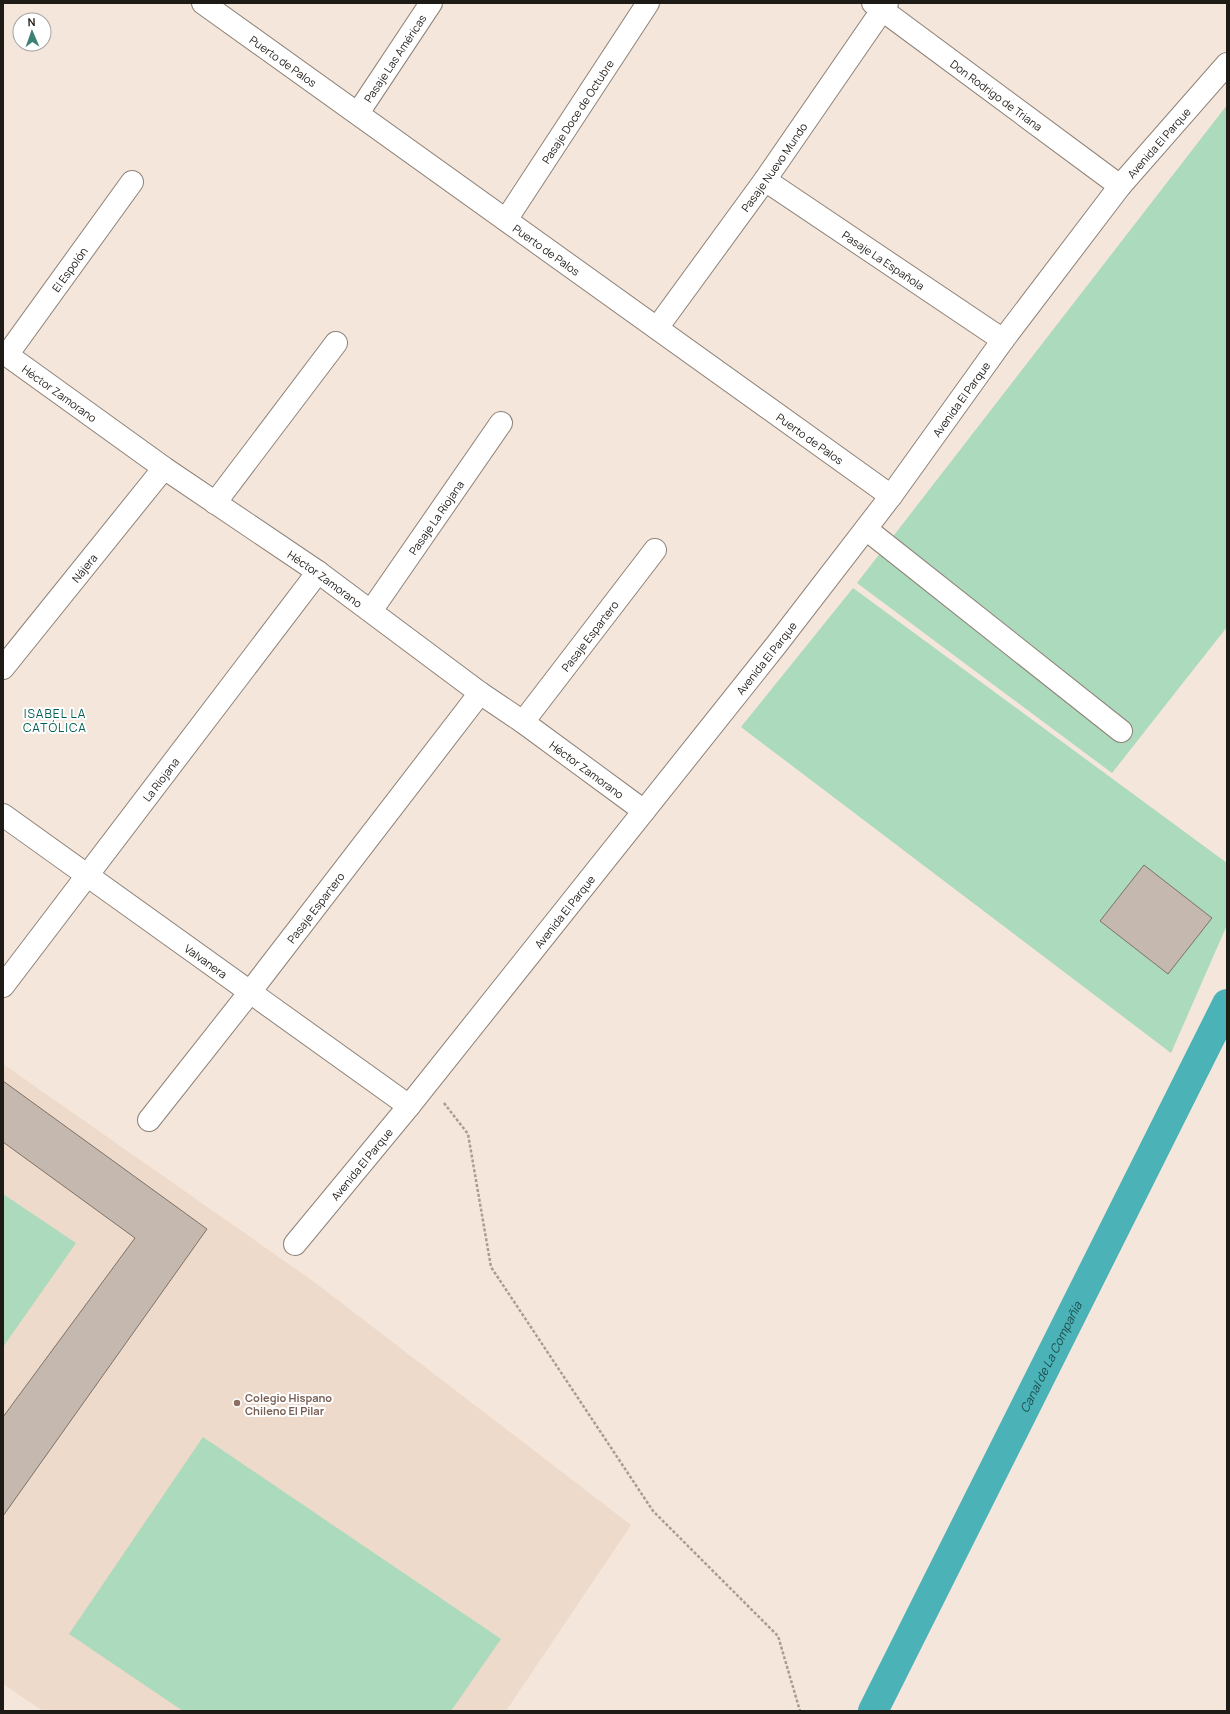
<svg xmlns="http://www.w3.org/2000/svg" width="1230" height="1714" viewBox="0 0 1230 1714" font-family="Manrope,sans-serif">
<rect width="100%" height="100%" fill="#f4e6db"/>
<path fill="#eedaca" d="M3 1064 313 1281 631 1525 506 1711H43L3 1684Z"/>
<g fill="#abdabc">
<path d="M1227 105V627L1112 773 857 583Z"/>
<path d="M853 588 1227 863V925L1171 1053 741 727Z"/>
<path d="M3 1194 76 1243 3 1347Z"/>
<path d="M203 1437 501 1639 451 1711H183L69 1634Z"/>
</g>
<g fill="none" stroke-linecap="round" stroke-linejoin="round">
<path stroke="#4bb3b7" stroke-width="30" id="s1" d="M873 1711 1227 1004"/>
</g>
<g fill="#c5b8ae" stroke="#7d7168">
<path d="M1144 865 1212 918 1168 974 1100 921Z"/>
<path d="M3 1081 207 1229 3 1516V1417L135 1238 3 1142Z"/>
</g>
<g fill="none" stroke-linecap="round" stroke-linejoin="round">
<defs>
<g id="minor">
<path id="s2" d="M203 3 891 496"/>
<path id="s3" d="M873 3 1120 186"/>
<path id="s4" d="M358 113 431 3"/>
<path id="s5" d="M765 180 1003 340"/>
<path id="s6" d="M506 220 648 3"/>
<path id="s7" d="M657 328 765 180 887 3"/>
<path id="s8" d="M3 352 164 468 318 572 480 693 523 722 644 811"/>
<path id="s9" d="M7 355 132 182"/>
<path d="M215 503 336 343"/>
<path d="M866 529 1121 731"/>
<path id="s10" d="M371 611 501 423"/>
<path id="s11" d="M3 668 164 468"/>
<path id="s12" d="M523 722 655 550"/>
<path id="s13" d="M3 815 409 1106"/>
<path id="s14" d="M3 986 318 572"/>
<path id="s15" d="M149 1120 250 992 480 693"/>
<path id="s16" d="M295 1244 409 1106 777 644 891 496 1003 340 1120 186 1227 64"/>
</g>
</defs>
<use href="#minor" stroke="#8e8278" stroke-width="24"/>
<path stroke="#a79d94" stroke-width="2.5" stroke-dasharray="3 2" stroke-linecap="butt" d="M444 1103 468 1134 491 1267 653 1511 778 1636 800 1711"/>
<use href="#minor" stroke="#fff" stroke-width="22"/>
</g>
<circle fill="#8d6e63" stroke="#fff" stroke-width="1.5" cx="237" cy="1403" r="4"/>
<g text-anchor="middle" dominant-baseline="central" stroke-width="4" stroke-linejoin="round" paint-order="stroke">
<g font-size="11" fill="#1e1a16" stroke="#fff">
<text stroke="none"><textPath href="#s4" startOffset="66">Pasaje Las Américas</textPath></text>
<text stroke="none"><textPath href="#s2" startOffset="99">Puerto de Palos</textPath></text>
<text stroke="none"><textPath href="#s3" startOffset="154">Don Rodrigo de Triana</textPath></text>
<text stroke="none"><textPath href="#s6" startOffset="130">Pasaje Doce de Octubre</textPath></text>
<text stroke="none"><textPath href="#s16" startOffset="1400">Avenida El Parque</textPath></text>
<text stroke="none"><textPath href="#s7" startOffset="199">Pasaje Nuevo Mundo</textPath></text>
<text stroke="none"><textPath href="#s2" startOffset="423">Puerto de Palos</textPath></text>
<text stroke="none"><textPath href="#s5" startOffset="143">Pasaje La Española</textPath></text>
<text stroke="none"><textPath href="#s9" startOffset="106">El Espolón</textPath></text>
<text stroke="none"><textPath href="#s8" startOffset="70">Héctor Zamorano</textPath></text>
<text stroke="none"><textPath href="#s16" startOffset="1076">Avenida El Parque</textPath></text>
<text stroke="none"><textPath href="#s2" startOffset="747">Puerto de Palos</textPath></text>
<text stroke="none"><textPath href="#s10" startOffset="114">Pasaje La Riojana</textPath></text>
<text stroke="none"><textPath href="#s11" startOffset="129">Nájera</textPath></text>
<text stroke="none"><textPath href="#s8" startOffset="394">Héctor Zamorano</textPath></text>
<text stroke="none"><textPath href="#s12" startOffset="109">Pasaje Espartero</textPath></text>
<text stroke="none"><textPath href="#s16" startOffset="752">Avenida El Parque</textPath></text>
<text stroke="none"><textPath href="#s8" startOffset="718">Héctor Zamorano</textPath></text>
<text stroke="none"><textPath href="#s14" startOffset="260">La Riojana</textPath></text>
<text stroke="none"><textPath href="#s15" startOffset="270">Pasaje Espartero</textPath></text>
<text stroke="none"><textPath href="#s16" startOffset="428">Avenida El Parque</textPath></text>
<text stroke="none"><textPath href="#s13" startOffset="250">Valvanera</textPath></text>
<text stroke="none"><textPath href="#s16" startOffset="104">Avenida El Parque</textPath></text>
</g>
<g font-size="11" font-weight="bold" fill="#785e54" stroke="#fff" text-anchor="start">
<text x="245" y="1397">Colegio Hispano<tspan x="245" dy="13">Chileno El Pilar</tspan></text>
</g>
<g font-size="12" letter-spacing="1" fill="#016154" stroke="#fff">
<text x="55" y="713">ISABEL LA<tspan x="55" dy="14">CATÓLICA</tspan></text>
</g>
<g font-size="12" font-style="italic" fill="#1c4b4c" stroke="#fff">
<text stroke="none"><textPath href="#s1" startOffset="396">Canal de La Compañía</textPath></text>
</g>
</g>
<rect width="1230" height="1714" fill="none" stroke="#1e1a16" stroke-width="8"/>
<g transform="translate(32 32) rotate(358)"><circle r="19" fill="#ffffff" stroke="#a5a3a2"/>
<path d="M0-3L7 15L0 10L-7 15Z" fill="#3d8174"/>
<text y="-6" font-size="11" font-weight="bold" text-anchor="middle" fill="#1e1a16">N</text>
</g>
</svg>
